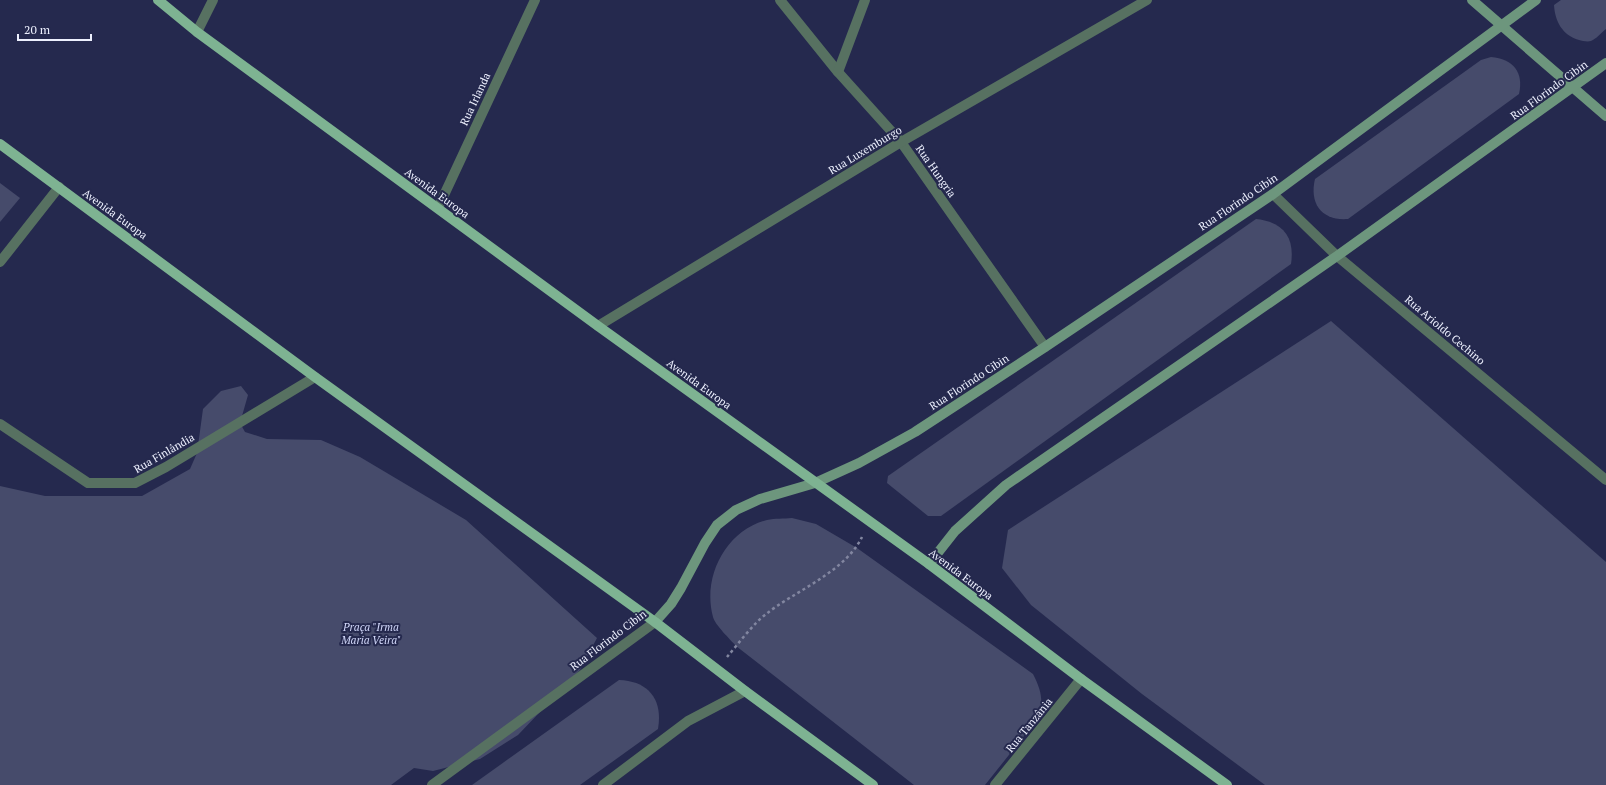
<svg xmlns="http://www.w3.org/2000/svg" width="1606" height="785" viewBox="0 0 1606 785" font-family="'PT Serif',serif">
<rect width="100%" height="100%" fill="#25294e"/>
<g fill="#464b6b">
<path d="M1561 0H1606V29C1601 33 1596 39 1591 41 1588 42 1582 41 1579 40 1562 35 1555 21 1554 5Z"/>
<path d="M1491 57C1513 59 1524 72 1519 94L1348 219C1322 221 1309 204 1315 179L1481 60Z"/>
<path d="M0 183 20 198 0 222Z"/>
<path d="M1256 219C1283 222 1295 237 1291 264L941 516H928L887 483 888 476Z"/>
<path d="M1331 321 1606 562V785H1265L1142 694 1031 605 1002 568 1008 530Z"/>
<path d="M241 386 248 395 240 423 245 432 267 439 321 440 360 457 466 520 597 638 580 670 518 735 480 759 433 771 414 768 391 785H0V486L45 496H142L190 469 197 453 203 409 221 391Z"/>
<path d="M792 518 816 524 857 548 1033 674C1041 690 1043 698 1040 716L985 785H914L736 646C730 639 715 625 713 617 702 577 726 530 767 520 775 518 784 519 792 518Z"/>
<path d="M619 680C649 681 663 700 658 729L580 785H472Z"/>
</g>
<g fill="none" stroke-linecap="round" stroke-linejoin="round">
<path stroke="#8286a0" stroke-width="2.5" stroke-dasharray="3 3" stroke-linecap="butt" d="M727 657C738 644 753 624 766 614 795 591 845 572 862 537"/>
<g stroke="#577161" stroke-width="10">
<path d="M780 0 838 72 901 142 1045 347"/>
<path d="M197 32 213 0"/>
<path d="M838 72 865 0"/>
<path d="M1273 194 1337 256 1606 480"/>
<path d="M438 208 535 0"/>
<path d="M0 262 59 187"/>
<path d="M598 326 901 142 1147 0"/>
<path d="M0 424 88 483H135L166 467 315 377"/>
<path d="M995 785 1081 679"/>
</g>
<g stroke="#577161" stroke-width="10">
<path d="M432 785 655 622"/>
<path d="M603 785 688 721 745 691"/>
</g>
<g stroke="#6d967d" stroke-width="10">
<path d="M1472 0 1606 116"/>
<path d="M929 564 955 531 1006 485 1337 256 1606 63"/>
<path d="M655 622 671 604 681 588 705 543 717 525 736 510 760 499 815 483 859 463 915 432 1045 347 1273 194 1536 0"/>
</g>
<g stroke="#7eb392" stroke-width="10">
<path d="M158 0 197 32 598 326 929 564 1081 679 1227 785"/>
<path d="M0 144 315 377 655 622 745 691 873 785"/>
</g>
</g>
<g text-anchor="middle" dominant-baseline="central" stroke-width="4" stroke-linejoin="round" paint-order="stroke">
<g font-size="11" fill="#edf0fe" stroke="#25294e">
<text transform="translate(1549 90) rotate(-36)">Rua Florindo Cibin</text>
<text transform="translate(475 99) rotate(-65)">Rua Irlanda</text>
<text transform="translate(865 150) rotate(-31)">Rua Luxemburgo</text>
<text transform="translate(936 171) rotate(55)">Rua Hungria</text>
<text transform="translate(437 193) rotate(36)">Avenida Europa</text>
<text transform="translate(1238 202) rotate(-34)">Rua Florindo Cibin</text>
<text transform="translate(115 214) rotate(36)">Avenida Europa</text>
<text transform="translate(1445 330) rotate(40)">Rua Arioldo Cechino</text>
<text transform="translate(969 382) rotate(-33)">Rua Florindo Cibin</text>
<text transform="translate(699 384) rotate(36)">Avenida Europa</text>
<text transform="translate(164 453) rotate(-30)">Rua Finlândia</text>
<text transform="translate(961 574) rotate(37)">Avenida Europa</text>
<text transform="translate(608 640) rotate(-37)">Rua Florindo Cibin</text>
<text transform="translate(1029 725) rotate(-51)">Rua Tanzânia</text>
</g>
<g font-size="11" font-style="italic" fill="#d2d8fa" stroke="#25294e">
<text x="371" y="627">Praça "Irma<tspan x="371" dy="13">Maria Veira"</tspan></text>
</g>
</g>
<path d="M18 34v6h73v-6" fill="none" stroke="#edf0fe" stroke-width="2"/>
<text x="24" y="34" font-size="12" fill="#edf0fe" stroke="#25294e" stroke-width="3" paint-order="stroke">20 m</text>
</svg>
